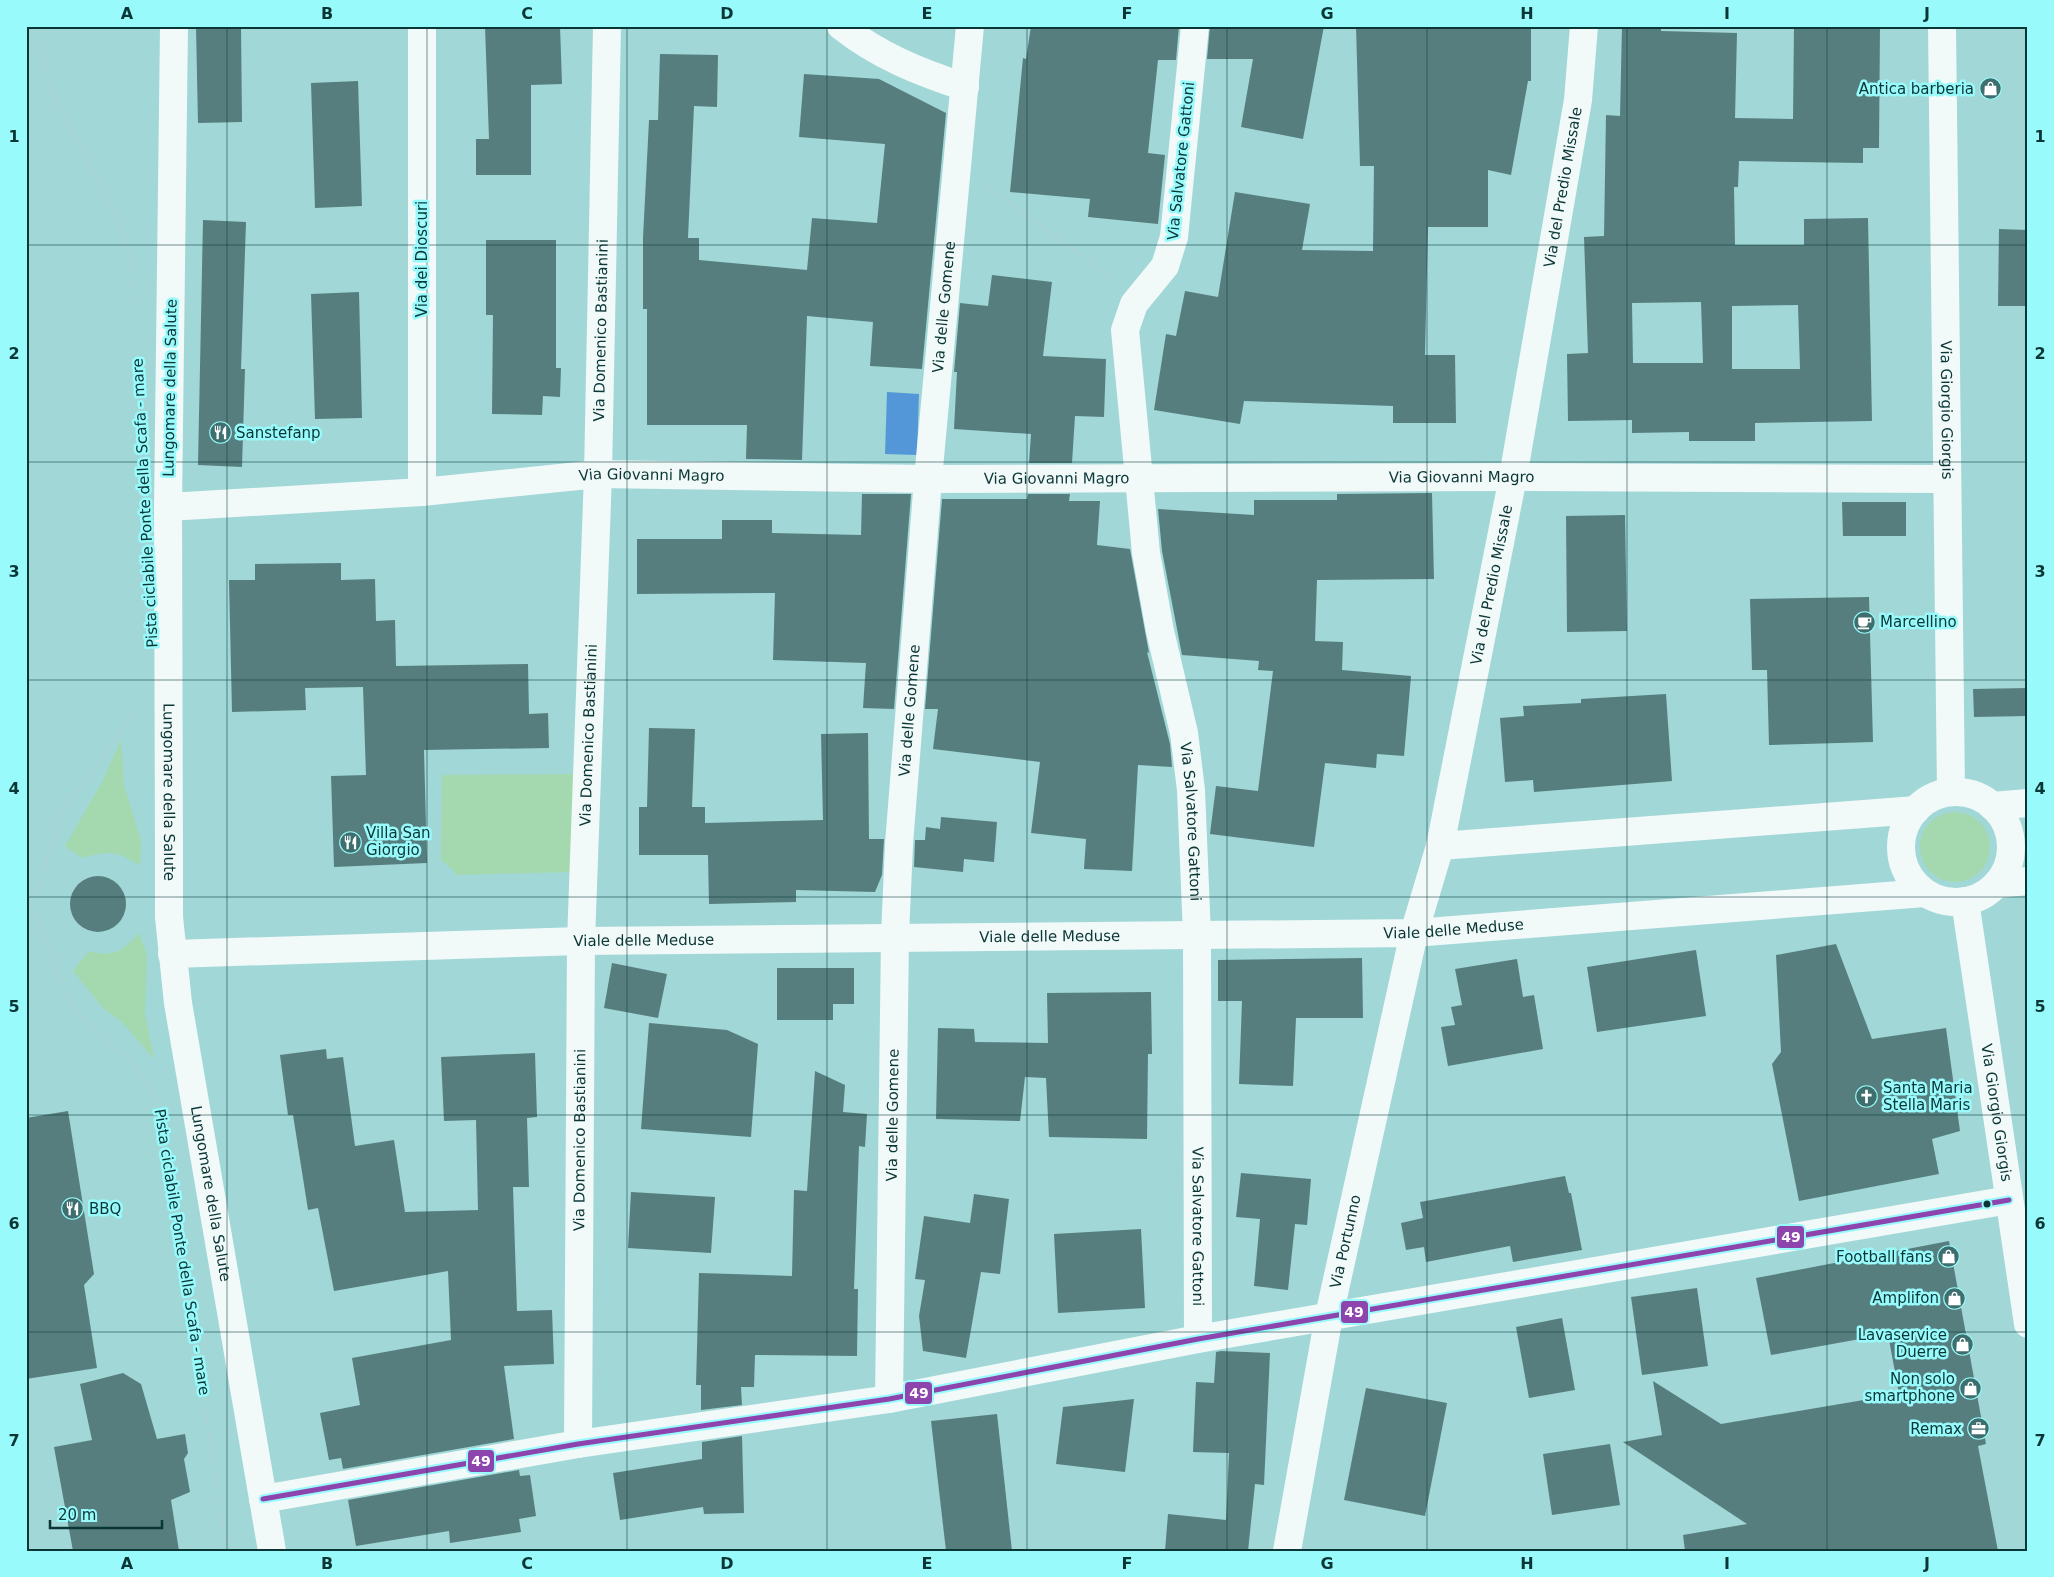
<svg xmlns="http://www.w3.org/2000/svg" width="2054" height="1577" viewBox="0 0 2054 1577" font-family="'DejaVu Sans',sans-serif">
<rect width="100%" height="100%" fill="#a1d7d7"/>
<g fill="#a4d9af">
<path d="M121 740 124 785 141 841 140 865C115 851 109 850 82 858L65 846 101 784Z"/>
<path d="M578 774 574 872 455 875 454 871 441 860 442 775Z"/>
<circle cx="1955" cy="847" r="35"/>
<path d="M139 933 147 955 145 1014 154 1059 122 1022 103 1008 73 971 89 951C114 958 122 951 139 933Z"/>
</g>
<path fill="#5397d8" d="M887 392 919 394 917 455 885 454Z"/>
<g fill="#577e7e" fill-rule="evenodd">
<path d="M196 26H241L242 122 198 123Z"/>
<path d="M485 26H560L562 84 531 85V175H476V139H489Z"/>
<path d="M1031 26H1179L1176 60H1158L1148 153 1165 155 1158 224 1088 217 1090 199 1010 192 1023 58 1026 59Z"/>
<path d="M1210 26H1324L1303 139 1241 127 1253 59H1207Z"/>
<path d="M1356 26H1531V81H1528L1511 175 1488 170V227H1428L1425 355H1455L1456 423H1393V406L1244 401 1240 424 1154 410 1166 334 1176 336 1185 291 1218 297 1235 192 1310 204 1302 250 1373 251 1374 166H1360Z"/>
<path d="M1622 26H1661V31L1737 33 1735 118 1793 119 1794 26H1880L1879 148H1863V163L1739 161 1738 187H1734L1735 245H1804V219L1868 218 1872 421 1755 423V441H1689V432L1632 433V420L1568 421 1567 354 1588 353 1584 237 1604 236 1606 115 1620 116ZM1701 302 1703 363H1633L1632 303ZM1798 305 1800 369H1732V306Z"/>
<path d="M660 54 718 55 717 107 694 106 688 238H699V260L807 270 812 218 877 223 885 144 799 137 804 74 879 79 946 113 922 369 870 366 873 322 807 316 802 460 746 459 747 425H647V309H643V238L649 120H658Z"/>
<path d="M358 81 362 206 315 208 311 83Z"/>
<path d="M203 220 246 222 241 369H245L242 467 198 465Z"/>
<path d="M1999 229 2028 230V306H1998Z"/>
<path d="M486 240H556V368H561L560 397 543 396 542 415 492 414 493 315H486Z"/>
<path d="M992 275 1052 282 1043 356 1106 359 1104 417 1075 416 1072 463H1029L1031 434 954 429 957 372H954L960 303 988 306Z"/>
<path d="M359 292 362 418 315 419 311 294Z"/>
<path d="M1432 493 1434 579 1317 580 1315 641 1343 642 1342 670 1411 676 1404 756 1377 754 1376 768 1325 763 1314 847 1210 834 1216 786 1258 791 1273 671 1258 670 1259 661 1182 655 1162 551 1158 509 1254 515V500H1337V494Z"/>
<path d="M862 494H911L894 709 863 708 866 663 773 660 775 593 637 594V539H722V520H772V533L861 535Z"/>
<path d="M1028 494H1070L1069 501H1100L1097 545 1130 549 1149 653 1147 652 1170 744 1172 767 1138 765 1132 871 1084 869 1086 839 1031 833 1040 762 933 749 938 709H925L942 499H1027Z"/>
<path d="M1842 502H1906V536H1843Z"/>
<path d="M1625 515 1627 631 1567 632 1566 516Z"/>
<path d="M341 563V580L375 579 376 621 395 620 396 666 528 664 529 714 548 713 549 748 424 750 427 863 334 867 331 776 366 775 363 687 305 688 306 710 232 712 229 580H255V564Z"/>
<path d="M1869 597 1873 742 1769 745 1767 670H1752L1750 599Z"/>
<path d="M2028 688V716L1974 717 1973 689Z"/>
<path d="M1666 694 1672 781 1534 792 1533 780 1505 782 1500 718 1524 716 1523 706 1581 703V699Z"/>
<path d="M649 728 695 729 692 807H705V823L823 820 821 734 868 733 869 839H884L882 875 875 892 796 890V902L709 904 708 855H639V807H647Z"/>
<path d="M941 817 997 822 994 862 964 859 963 872 914 867 915 840H925L926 827 940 829Z"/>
<circle cx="98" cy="904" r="28"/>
<path d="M1836 944 1872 1039 1946 1028 1960 1131 1932 1139 1939 1174 1799 1201 1772 1064 1781 1052 1776 955Z"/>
<path d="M1696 950 1706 1016 1597 1032 1587 967Z"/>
<path d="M1362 958 1363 1018H1296L1293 1086 1239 1084 1242 1001H1218V960Z"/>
<path d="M1517 959 1523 997 1534 995 1543 1049 1448 1066 1441 1027 1455 1025 1451 1007 1462 1005 1455 969Z"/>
<path d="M612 963 667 974 658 1018 604 1008Z"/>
<path d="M777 968H854V1004H833V1020H777Z"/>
<path d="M1151 992 1152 1054H1148L1147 1139 1049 1137 1046 1078 1025 1077 1020 1121 936 1119 938 1028 974 1029 975 1042 1048 1043 1047 993Z"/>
<path d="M649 1023 727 1030 758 1044 751 1137 641 1129Z"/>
<path d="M326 1049 327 1059 343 1057 355 1146 394 1140 405 1212 478 1210 476 1120 444 1121 441 1057 535 1053 537 1117 527 1118 529 1187H513L517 1311 552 1310 554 1364 504 1366 514 1439 343 1469 341 1458 329 1460 320 1413 360 1405 352 1358 451 1340 448 1271 334 1291 318 1208 308 1210 293 1115H288L280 1055Z"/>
<path d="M815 1071 845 1085 843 1112 867 1114 865 1147 859 1146 854 1289H858L857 1356 755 1355 754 1387H741L742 1405 701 1410V1385H696L699 1273 792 1276 794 1190 807 1191Z"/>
<path d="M68 1111 94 1274 84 1285 97 1368 26 1379V1118Z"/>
<path d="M1241 1173 1311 1179 1307 1225 1295 1224 1288 1290 1254 1286 1260 1219 1236 1217Z"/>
<path d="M1565 1176 1569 1193H1571L1582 1250 1513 1262 1510 1246 1426 1262 1424 1247 1406 1250 1401 1223 1423 1218 1420 1202Z"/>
<path d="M631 1192 715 1197 711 1253 628 1248Z"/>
<path d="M974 1194 1009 1199 1000 1274 981 1272 966 1358 923 1351 919 1316 925 1280 915 1279 924 1216 970 1223Z"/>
<path d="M1141 1229 1145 1308 1058 1313 1054 1234Z"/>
<path d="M1949 1241 1986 1444 1978 1446 1998 1551H1685L1683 1535 1747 1524 1623 1442 1662 1435 1653 1381 1721 1424 1899 1394 1888 1334 1771 1355 1756 1278Z"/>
<path d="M1697 1288 1708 1366 1642 1375 1631 1297Z"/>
<path d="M1562 1318 1575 1390 1529 1398 1516 1327Z"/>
<path d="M1221 1351 1270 1353 1264 1485 1255 1484 1248 1551H1165L1168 1514 1226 1520 1229 1453 1193 1452 1196 1382 1214 1383 1216 1352Z"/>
<path d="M123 1373 141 1384 157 1439 185 1434 188 1453 184 1459 190 1492 171 1500 179 1551H73L54 1447 92 1440 80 1384Z"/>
<path d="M1366 1388 1447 1403 1425 1516 1344 1500Z"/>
<path d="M1134 1399 1125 1472 1056 1464 1063 1407Z"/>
<path d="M997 1414 1012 1551H946L931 1421Z"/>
<path d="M742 1436 744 1513 704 1514 703 1507 620 1520 613 1473 702 1459V1442Z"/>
<path d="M1610 1444 1620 1505 1552 1515 1543 1454Z"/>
<path d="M519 1470 520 1476 530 1475 536 1516 519 1519 521 1532 450 1543 449 1531 356 1546 348 1500Z"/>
</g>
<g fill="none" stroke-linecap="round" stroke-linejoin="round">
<g stroke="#bcc" stroke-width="3" stroke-dasharray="1 4" stroke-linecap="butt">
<path d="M40 26 48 84 107 197 132 256 134 306"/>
<path d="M988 186 1102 271 1109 281"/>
<path d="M135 713 62 813 31 905 72 1008 133 1064 159 1103"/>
<path d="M176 1205 226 1551"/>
</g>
<g stroke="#f1f9f9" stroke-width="28">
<path id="s1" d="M174 26 168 507 169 858V917L178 1003 272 1551"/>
<path d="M422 26V492"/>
<path d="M841 26C879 56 919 72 965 87"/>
<path id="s2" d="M1195 26 1174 237 1165 266 1134 304 1125 330 1146 553 1160 631 1184 733 1191 790 1197 935 1198 1339"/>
<path id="s3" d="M168 507 422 492 598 474 928 479 1513 477 1945 479"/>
<path d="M1440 846 1916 810"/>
<path id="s4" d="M172 954 581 941 1414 933 1925 893"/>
<path id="s5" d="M889 1399 895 936 899 844 928 479 970 26"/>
<path id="s6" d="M578 1444 581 941 598 474 607 26"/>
<path d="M263 1499 578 1444 889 1399 1198 1339 2009 1200"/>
<path id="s7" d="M1287 1551 1329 1316 1414 933 1440 846 1513 477 1578 100 1584 26"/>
</g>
<g stroke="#f1f9f9" stroke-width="28">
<path id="s8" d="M1942 26 1951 792"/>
<circle cx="1956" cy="847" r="55"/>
<path d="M1992 806 2028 803"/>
<path d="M1997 884 2028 881"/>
<path id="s9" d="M1965 901 2028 1324"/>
</g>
<defs>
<path id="bus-1" d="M263 1499 578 1444 889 1399 1198 1339 2009 1200"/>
</defs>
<use href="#bus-1" stroke="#99fafb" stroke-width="9"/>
<use href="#bus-1" stroke="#8e44ad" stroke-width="5"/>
</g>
<path fill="none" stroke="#0a3636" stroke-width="1" stroke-opacity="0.55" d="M227 26V1551M427 26V1551M627 26V1551M827 26V1551M1027 26V1551M1227 26V1551M1427 26V1551M1627 26V1551M1827 26V1551M26 245H2028M26 462H2028M26 680H2028M26 897H2028M26 1115H2028M26 1332H2028"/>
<defs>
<symbol id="shop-disc" viewBox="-11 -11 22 22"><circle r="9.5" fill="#3f6e6e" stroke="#99fafb"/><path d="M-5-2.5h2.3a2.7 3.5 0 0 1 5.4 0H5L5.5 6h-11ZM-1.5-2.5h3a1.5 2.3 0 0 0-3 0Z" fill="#fff"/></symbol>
<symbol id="restaurant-disc" viewBox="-11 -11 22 22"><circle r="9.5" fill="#3f6e6e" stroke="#99fafb"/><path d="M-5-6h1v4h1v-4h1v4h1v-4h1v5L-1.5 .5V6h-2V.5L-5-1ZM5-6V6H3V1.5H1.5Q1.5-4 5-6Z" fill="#fff"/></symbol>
<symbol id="cafe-disc" viewBox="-11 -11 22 22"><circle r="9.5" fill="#3f6e6e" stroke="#99fafb"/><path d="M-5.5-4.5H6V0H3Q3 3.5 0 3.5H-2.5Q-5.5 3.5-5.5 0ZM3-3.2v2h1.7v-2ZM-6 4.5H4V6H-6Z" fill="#fff"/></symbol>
<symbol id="church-disc" viewBox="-11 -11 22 22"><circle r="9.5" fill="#3f6e6e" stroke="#99fafb"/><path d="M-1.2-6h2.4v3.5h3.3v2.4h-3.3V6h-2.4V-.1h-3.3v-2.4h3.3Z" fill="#fff"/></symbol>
<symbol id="office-disc" viewBox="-11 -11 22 22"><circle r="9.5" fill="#3f6e6e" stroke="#99fafb"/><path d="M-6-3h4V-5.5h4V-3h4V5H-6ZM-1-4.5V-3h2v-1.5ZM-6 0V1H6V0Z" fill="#fff"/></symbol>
</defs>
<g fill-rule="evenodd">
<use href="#shop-disc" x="1978" y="76" width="25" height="25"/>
<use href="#restaurant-disc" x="208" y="420" width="25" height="25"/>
<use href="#cafe-disc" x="1852" y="610" width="25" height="25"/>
<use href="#restaurant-disc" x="338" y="830" width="25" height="25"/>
<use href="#church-disc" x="1854" y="1084" width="25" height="25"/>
<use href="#restaurant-disc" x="60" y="1196" width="25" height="25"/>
<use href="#shop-disc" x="1936" y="1244" width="25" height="25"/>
<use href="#shop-disc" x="1942" y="1286" width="25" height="25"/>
<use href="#shop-disc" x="1950" y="1332" width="25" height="25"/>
<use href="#shop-disc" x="1958" y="1376" width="25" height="25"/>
<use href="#office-disc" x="1966" y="1416" width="25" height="25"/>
</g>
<circle fill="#0a3636" stroke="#99fafb" stroke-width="2" cx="1987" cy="1204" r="4.5"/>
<g text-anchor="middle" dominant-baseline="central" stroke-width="5" stroke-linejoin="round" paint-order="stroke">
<g font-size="15" fill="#0a3636" stroke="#99fafb" text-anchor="end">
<text x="1974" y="89">Antica barberia</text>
<text x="236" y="433" text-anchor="start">Sanstefanp</text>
<text x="1880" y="622" text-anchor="start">Marcellino</text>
<text x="366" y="833" text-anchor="start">Villa San<tspan x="366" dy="17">Giorgio</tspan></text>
<text x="1883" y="1088" text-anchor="start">Santa Maria<tspan x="1883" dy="17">Stella Maris</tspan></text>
<text x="89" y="1209" text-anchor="start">BBQ</text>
<text x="1932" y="1257">Football fans</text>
<text x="1939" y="1298">Amplifon</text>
<text x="1947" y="1335">Lavaservice<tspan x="1947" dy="17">Duerre</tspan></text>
<text x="1955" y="1379">Non solo<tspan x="1955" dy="17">smartphone</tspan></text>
<text x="1962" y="1429">Remax</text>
</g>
<g font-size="15" fill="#0a3636" stroke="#99fafb">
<text transform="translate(1181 161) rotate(-84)">Via Salvatore Gattoni</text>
<text stroke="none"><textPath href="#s7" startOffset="1392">Via del Predio Missale</textPath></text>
<text transform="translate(422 259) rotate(-90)">Via dei Dioscuri</text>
<text stroke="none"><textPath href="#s5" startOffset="1094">Via delle Gomene</textPath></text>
<text stroke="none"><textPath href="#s6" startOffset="1114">Via Domenico Bastianini</textPath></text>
<text transform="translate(170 388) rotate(-89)">Lungomare della Salute</text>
<text stroke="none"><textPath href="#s8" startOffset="384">Via Giorgio Giorgis</textPath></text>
<text stroke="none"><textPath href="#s3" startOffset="485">Via Giovanni Magro</textPath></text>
<text stroke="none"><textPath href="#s3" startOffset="1295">Via Giovanni Magro</textPath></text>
<text stroke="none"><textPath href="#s3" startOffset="890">Via Giovanni Magro</textPath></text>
<text transform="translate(145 503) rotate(-93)">Pista ciclabile Ponte della Scafa - mare</text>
<text stroke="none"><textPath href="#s7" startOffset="988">Via del Predio Missale</textPath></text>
<text stroke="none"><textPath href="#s5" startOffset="689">Via delle Gomene</textPath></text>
<text stroke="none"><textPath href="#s6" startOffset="709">Via Domenico Bastianini</textPath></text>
<text stroke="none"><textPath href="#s1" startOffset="766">Lungomare della Salute</textPath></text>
<text stroke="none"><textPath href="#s2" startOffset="816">Via Salvatore Gattoni</textPath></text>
<text stroke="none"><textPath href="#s4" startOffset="1282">Viale delle Meduse</textPath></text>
<text stroke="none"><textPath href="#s4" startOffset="878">Viale delle Meduse</textPath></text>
<text stroke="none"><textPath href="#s4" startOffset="472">Viale delle Meduse</textPath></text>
<text stroke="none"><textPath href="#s9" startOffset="214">Via Giorgio Giorgis</textPath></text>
<text stroke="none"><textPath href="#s5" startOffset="284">Via delle Gomene</textPath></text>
<text stroke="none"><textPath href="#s6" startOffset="304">Via Domenico Bastianini</textPath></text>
<text stroke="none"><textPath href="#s1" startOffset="1171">Lungomare della Salute</textPath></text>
<text stroke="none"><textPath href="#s2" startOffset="1221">Via Salvatore Gattoni</textPath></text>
<text stroke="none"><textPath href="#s7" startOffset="315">Via Portunno</textPath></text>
<text transform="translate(182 1252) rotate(81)">Pista ciclabile Ponte della Scafa - mare</text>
</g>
</g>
<g stroke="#99fafb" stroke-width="2">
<rect x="1776" y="1225" width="29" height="24" rx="5" fill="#8e44ad"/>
<rect x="1340" y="1300" width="29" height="24" rx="5" fill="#8e44ad"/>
<rect x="904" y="1381" width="29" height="24" rx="5" fill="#8e44ad"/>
<rect x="467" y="1449" width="28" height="24" rx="5" fill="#8e44ad"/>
</g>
<g font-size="14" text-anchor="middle" font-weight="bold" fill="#fff">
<text x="1791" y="1242">49</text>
<text x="1354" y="1317">49</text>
<text x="919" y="1398">49</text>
<text x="481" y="1466">49</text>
</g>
<rect width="2054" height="1577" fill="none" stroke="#99fafb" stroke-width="55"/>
<path d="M50 1520v8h112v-8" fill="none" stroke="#0a3636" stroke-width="2.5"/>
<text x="58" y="1520" font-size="15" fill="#0a3636" stroke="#99fafb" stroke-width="4" paint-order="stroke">20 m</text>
<rect x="28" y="28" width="1998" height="1522" fill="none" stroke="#0a3636" stroke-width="2"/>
<g font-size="16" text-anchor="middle" font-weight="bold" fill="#0a3636">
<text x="127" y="19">A</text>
<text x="327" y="19">B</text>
<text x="527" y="19">C</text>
<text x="727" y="19">D</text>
<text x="927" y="19">E</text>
<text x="1127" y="19">F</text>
<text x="1327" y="19">G</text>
<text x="1527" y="19">H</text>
<text x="1727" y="19">I</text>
<text x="1927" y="19">J</text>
<text x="14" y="142">1</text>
<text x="2040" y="142">1</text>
<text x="14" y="359">2</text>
<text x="2040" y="359">2</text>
<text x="14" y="577">3</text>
<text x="2040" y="577">3</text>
<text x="14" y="794">4</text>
<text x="2040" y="794">4</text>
<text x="14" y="1012">5</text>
<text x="2040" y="1012">5</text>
<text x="14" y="1229">6</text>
<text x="2040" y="1229">6</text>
<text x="14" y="1446">7</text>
<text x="2040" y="1446">7</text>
<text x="127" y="1569">A</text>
<text x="327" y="1569">B</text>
<text x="527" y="1569">C</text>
<text x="727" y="1569">D</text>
<text x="927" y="1569">E</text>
<text x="1127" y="1569">F</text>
<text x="1327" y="1569">G</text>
<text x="1527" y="1569">H</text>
<text x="1727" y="1569">I</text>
<text x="1927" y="1569">J</text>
</g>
</svg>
